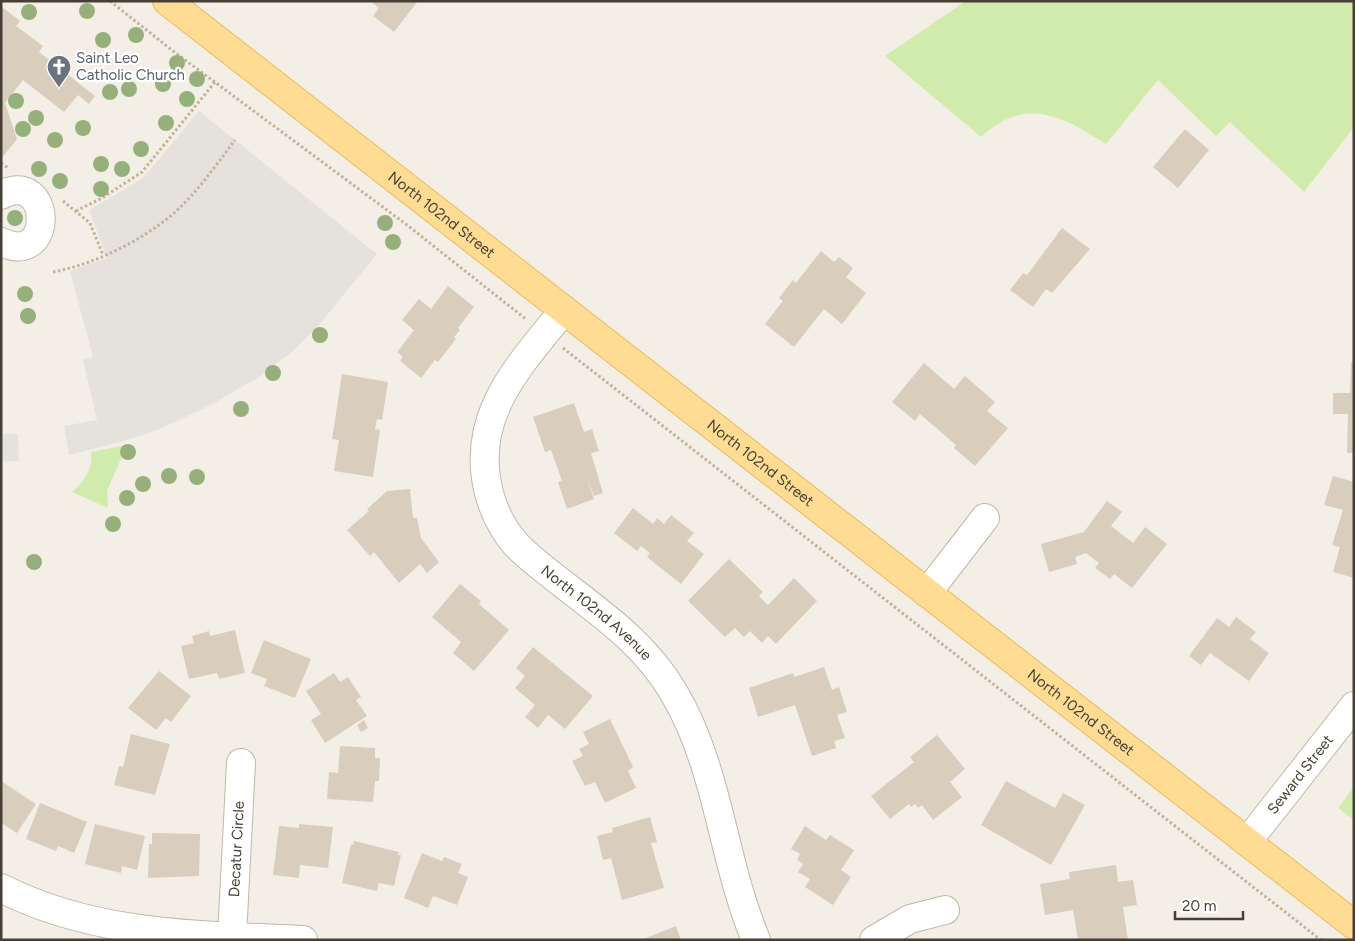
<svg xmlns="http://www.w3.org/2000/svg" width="1355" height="941" viewBox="0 0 1355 941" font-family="Figtree,sans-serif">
<rect width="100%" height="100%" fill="#f4efe6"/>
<g fill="#d1ebac">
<path d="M966 1H1354V127L1304 192 1230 122 1216 136 1158 80 1106 144C1061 115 1025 96 981 137L885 56Z"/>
<path d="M127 445 107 491 108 508 72 492C84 482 94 468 91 452Z"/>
<path d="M1354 787V820L1338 808Z"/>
</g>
<g fill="#e5e2de">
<path d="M199 111 377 254 319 325 293 351 260 376 213 404 160 429 124 441 69 455 64 426 97 420 83 360 93 357 70 271 107 258 89 210 143 178Z"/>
<path d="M1 434H18L19 461 1 462Z"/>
</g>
<g fill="#d9cdbe">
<path d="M370 1H418L394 32 373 16 379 8Z"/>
<path d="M1 6 20 21 16 26 43 46 39 52 95 96 89 104 78 95 64 112 23 80 5 103 17 139 1 159Z"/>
<path d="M1185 129 1209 150 1178 188 1153 167Z"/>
<path d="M1062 228 1090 249 1052 293 1046 289 1033 307 1010 290 1023 273 1027 275Z"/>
<path d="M821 251 834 262 839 257 853 268 846 277 866 293 842 324 824 309 794 347 765 324 783 301 779 298 793 280 796 283Z"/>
<path d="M448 286 474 307 458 328 460 330 454 337 456 339 438 362 435 360 421 378 400 361 403 357 397 352 414 330 402 320 419 299 431 309Z"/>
<path d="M1351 362H1354V453H1347L1348 414H1333V393H1350Z"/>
<path d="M924 363 954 389 965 376 995 402 987 411 1008 428 975 466 954 448 956 445 920 414 915 421 892 402Z"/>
<path d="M342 374 388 382 382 420 377 419 375 429 380 430 373 477 334 471 339 440 332 439Z"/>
<path d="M574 403 584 432 592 429 599 451 591 453 603 493 594 496 587 478 594 499 567 509 558 482 562 481 551 450 545 452 533 417Z"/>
<path d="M1333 476 1354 482V578L1333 572 1340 547 1332 545 1343 510 1324 505Z"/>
<path d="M410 489 413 518H417L421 538 439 562 427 573 420 564 399 583 374 552 370 556 347 530 369 511 367 509 387 491Z"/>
<path d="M1107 501 1122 512 1111 526 1133 543 1145 527 1167 544 1132 588 1114 574 1110 579 1095 568 1099 563 1086 553 1075 557 1077 564 1049 572 1041 544 1084 532Z"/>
<path d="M633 508 653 524 657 518 664 524 671 515 694 533 687 541 704 554 681 584 647 557 650 553 641 546 637 551 614 533Z"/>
<path d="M729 559 763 592 759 596 768 605 794 578 817 601 776 644 768 636 762 643 750 631 744 637 735 628 725 637 688 601Z"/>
<path d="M460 584 481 601 479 604 509 630 474 671 453 653 461 642 432 617Z"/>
<path d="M1236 617 1256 632 1250 639 1269 653 1249 681 1210 653 1201 665 1189 656 1217 618 1229 627Z"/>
<path d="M235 630 245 673 219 679 217 673 189 679 181 646 194 643 192 636 209 631 210 636Z"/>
<path d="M264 640 311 659 295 698 264 686 267 679 251 673Z"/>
<path d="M533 647 593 696 565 729 548 715 538 728 525 717 535 705 515 688 525 676 516 668Z"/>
<path d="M824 667 832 690 839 687 847 712 837 715 845 738 834 741 836 748 812 756 795 705 758 717 749 688 793 673 794 677Z"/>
<path d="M159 671 191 696 171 722 166 718 156 730 128 708Z"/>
<path d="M334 673 340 682 348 677 361 697 356 700 367 716 325 743 311 720 321 714 306 691Z"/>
<path d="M610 719 633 767 628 771 636 788 605 803 595 782 585 786 572 761 583 756 579 749 589 744 583 732Z"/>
<path d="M364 720 368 728 361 732 357 725Z"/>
<path d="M131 734 170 744 155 795 114 785 119 766 123 767Z"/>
<path d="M937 735 965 769 950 782 962 797 933 820 922 805 918 808 915 804 911 807 909 804 890 819 871 796 914 762 910 757Z"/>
<path d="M340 746 375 748V758H380L379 781H375L373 802 327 799 329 772 338 773Z"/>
<path d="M1 781 36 804 17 833 1 823Z"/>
<path d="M1006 781 1055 808 1063 793 1085 805 1051 865 981 825Z"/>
<path d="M40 803 87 822 74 853 58 846 56 851 26 839Z"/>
<path d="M650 817 657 842 651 843 664 888 622 900 611 858 603 860 597 836 613 832 612 828Z"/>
<path d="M95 824 145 836 137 870 122 866 121 873 85 864Z"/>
<path d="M299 824 333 827 328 868 300 865 299 878 273 875 279 826 299 828Z"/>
<path d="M805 826 826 840 830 835 854 850 841 870 851 877 833 905 805 887 810 879 798 872 803 864 797 860 800 854 791 849Z"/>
<path d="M152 833 200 834 199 876 148 878 149 844H152Z"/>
<path d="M354 841 399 852 398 855H401L394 886 379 883 377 891 342 883 351 844 353 845Z"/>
<path d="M422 853 442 861 444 857 462 864 458 873 468 877 457 905 433 896 428 908 404 898Z"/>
<path d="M1116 865 1118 882 1133 880 1137 905 1123 907 1128 940H1078L1073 910 1045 915 1040 884 1070 879 1069 872Z"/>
<path d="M676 926 681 940H641Z"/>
</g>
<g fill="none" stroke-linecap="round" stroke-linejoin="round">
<defs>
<g id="minor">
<path d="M1 195C52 168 56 268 1 242"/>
<path id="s1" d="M564 310C519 366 469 416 489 493 495 516 508 539 526 554 577 599 639 632 674 693 719 769 722 859 756 940"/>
<path d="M927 593 985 518"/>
<path id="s2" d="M1247 842 1354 706"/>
<path d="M1 888C95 936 200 935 303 940"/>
<path id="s3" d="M232 937 241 763"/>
<path d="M874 940 910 919 945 910"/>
</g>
<g id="major">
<path id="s4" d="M167 1 1354 925"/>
</g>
</defs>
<use href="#minor" stroke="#c0b7a8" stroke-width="30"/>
<use href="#major" stroke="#ebba5d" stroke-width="30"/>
<g stroke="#c3b298" stroke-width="3" stroke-dasharray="2.5 2.5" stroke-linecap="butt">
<path d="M110 1 173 51 407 225 527 320"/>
<path d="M1 163 8 168"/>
<path d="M63 201 90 223 103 255"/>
<path d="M76 211 102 198 142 172 215 82"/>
<path d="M53 272C95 264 141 241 173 214 197 193 216 165 235 140"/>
<path d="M563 348 1321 940"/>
</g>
<use href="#minor" stroke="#fff" stroke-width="28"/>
<use href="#major" stroke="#ffdc94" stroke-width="28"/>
</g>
<g fill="#96b07b">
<circle cx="87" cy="11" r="8"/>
<circle cx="29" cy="12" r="8"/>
<circle cx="136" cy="35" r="8"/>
<circle cx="103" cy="40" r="8"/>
<circle cx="177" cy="63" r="8"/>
<circle cx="197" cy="79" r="8"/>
<circle cx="163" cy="84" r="8"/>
<circle cx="129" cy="89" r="8"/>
<circle cx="110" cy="92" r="8"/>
<circle cx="187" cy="99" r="8"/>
<circle cx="16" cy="101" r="8"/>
<circle cx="36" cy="118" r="8"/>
<circle cx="166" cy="123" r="8"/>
<circle cx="83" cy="128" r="8"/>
<circle cx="23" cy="129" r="8"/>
<circle cx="55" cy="140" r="8"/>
<circle cx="141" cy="149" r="8"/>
<circle cx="101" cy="164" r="8"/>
<circle cx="39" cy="169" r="8"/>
<circle cx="122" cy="169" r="8"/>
<circle cx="60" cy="181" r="8"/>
<circle cx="101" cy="189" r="8"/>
<circle cx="15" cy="218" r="8"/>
<circle cx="385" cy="223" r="8"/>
<circle cx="393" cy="242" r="8"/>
<circle cx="25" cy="294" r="8"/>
<circle cx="28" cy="316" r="8"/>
<circle cx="320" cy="335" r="8"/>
<circle cx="273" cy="373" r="8"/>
<circle cx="241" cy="409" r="8"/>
<circle cx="128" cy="452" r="8"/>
<circle cx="169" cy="476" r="8"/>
<circle cx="197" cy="477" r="8"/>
<circle cx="143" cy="484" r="8"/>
<circle cx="127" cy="498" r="8"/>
<circle cx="113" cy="524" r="8"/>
<circle cx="34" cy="562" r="8"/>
</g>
<defs>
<symbol id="church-pin" viewBox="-11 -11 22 30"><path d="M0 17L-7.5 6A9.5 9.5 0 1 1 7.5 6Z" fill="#6b7280" stroke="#fff"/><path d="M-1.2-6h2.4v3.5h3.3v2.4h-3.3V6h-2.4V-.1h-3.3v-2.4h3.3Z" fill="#fff"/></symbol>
</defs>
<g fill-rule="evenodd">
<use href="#church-pin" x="45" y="53" width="28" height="38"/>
</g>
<g text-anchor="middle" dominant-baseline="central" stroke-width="4.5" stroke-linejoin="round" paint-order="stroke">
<g font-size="15" fill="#5b616d" stroke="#fff" text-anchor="start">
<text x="76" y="58">Saint Leo<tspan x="76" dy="17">Catholic Church</tspan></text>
</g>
<g font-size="15" fill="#473f35" stroke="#fff">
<text stroke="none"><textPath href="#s4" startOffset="348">North 102nd Street</textPath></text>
<text stroke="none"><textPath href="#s4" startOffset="752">North 102nd Street</textPath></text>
<text stroke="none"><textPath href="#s1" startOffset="371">North 102nd Avenue</textPath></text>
<text stroke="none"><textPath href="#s4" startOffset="1158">North 102nd Street</textPath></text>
<text stroke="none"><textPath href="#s2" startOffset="86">Seward Street</textPath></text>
<text stroke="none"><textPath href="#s3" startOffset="88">Decatur Circle</textPath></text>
</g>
</g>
<rect width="1355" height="941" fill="none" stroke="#473f35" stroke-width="5"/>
<path d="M1175 911v8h68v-8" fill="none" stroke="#473f35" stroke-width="2.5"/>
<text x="1182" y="911" font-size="15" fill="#473f35" stroke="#ffffff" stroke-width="4" paint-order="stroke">20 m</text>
</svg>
